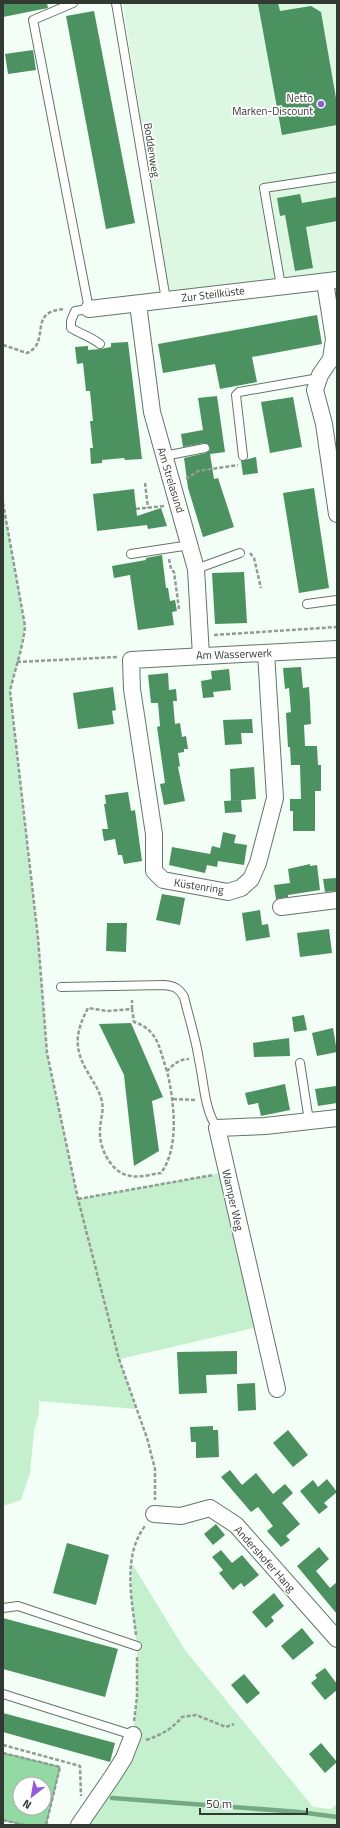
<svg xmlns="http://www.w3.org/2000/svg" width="340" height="1828" viewBox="0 0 340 1828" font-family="'Titillium Web',sans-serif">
<rect width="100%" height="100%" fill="#f3fef6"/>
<path fill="#def7e3" d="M123 3H337V274L168 295Z"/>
<g fill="#c4f0ce">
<path d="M3 503 25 626C23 648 15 669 10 691L38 938 47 1053 78 1199 227 1172 263 1326 120 1359 136 1409 39 1401V1413L34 1431 30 1473 21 1500 3 1506Z"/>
<path d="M131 1562 185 1650 313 1807 331 1809 337 1804V1825H79L133 1735 137 1697V1646L132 1598Z"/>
</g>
<path fill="#92d9a4" stroke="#75a982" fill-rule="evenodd" d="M3 1753 60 1767 46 1825H24L3 1820ZM20 1784H44V1808H20Z"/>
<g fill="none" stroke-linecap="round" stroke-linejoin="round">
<path stroke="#75a982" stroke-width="4.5" d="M112 1798 299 1812 337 1817"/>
</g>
<g fill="#4c9160">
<path d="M3 3H47L48 8 3 17Z"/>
<path d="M265 3H278L280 11 311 6 321 12 337 104V125L282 135 258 4Z"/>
<path d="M94 11 135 223 106 229 66 16Z"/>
<path d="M33 50 36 70 8 74 5 54Z"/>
<path d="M300 194 302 203 337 197V221L306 227 313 268 295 271 285 215 280 216 277 198Z"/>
<path d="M317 315 322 344 252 357 257 382 220 389 215 364 163 373 158 344Z"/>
<path d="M128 342 142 459 125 460 124 458 102 460V463L91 464 90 448H93L90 421H93L90 391H86L83 363 77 364 75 347 88 346V350L100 349 111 347V343Z"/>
<path d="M217 396 225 452 210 454 214 479 218 478 234 527 203 537 188 488 184 458 206 453 210 450V447L204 443 183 447 181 434 203 430 198 398Z"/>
<path d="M293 397 302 447 270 453 261 402Z"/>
<path d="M256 457 258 473 243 475 241 461Z"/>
<path d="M314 488 329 588 299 593 283 493Z"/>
<path d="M134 489 137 516 161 508 167 526 148 529 147 525 97 531 93 494Z"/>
<path d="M162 555 166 588H168L170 601 175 600 177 611 172 612 174 625 138 630 130 575 114 578 112 566 146 560V558Z"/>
<path d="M244 572 247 623 215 624 212 573Z"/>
<path d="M301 667 303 688 309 687 310 703 311 724 304 725 305 746H317L318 765H321V791H315V831H293V811H290V799H301L300 765H291L290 747H288L286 713 291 712 289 688 285 689 283 668Z"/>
<path d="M229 669 231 690 213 692 214 697 203 698 201 681 212 679 211 671Z"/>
<path d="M168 673 169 690 176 689 177 701H173L175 724 180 723 182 737 186 736 188 749H184V752L178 753 180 766 178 767 185 801 164 805 160 784 165 783 157 727 160 726 158 703H151L148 675Z"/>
<path d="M113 687 116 710 112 711 114 724 78 729 73 693Z"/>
<path d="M252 719 253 733H241L242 744 225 745 223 720Z"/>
<path d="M254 767 256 799 231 801 230 769Z"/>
<path d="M128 792 131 811 135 810 142 861 124 864 122 855H118L115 839 104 841 102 829H108L104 804H106L105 795Z"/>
<path d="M241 800 242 812 225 813 224 801Z"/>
<path d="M223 832 236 835 234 843 247 845 244 865 218 861 217 867 207 865 205 873 169 865 172 847 210 854 212 846 220 848Z"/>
<path d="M310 864V866L317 865 320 890 288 895V897L276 899 274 885 290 883 288 869Z"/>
<path d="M336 878 337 891 325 892 323 879Z"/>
<path d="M162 894 185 898 180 925 156 920Z"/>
<path d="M260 910 262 925 268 924 270 937 246 941 242 913Z"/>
<path d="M107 923H127L126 952 106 951Z"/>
<path d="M329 929 332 953 300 957 297 933Z"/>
<path d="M304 1015 307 1030 294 1032 292 1017Z"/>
<path d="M131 1023 163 1097 152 1101 159 1151 134 1166 124 1075 99 1024Z"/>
<path d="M333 1028 337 1052 317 1056 312 1033Z"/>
<path d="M289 1038 290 1056 254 1057 253 1043Z"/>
<path d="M285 1084 290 1110 261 1116 258 1103 248 1105 245 1093Z"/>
<path d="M336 1086 337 1103 318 1106 315 1089Z"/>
<path d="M237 1351V1374L206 1375 207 1393 179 1394 177 1352Z"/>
<path d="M255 1383 256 1410 238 1411 237 1384Z"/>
<path d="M213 1426V1430H218L219 1457 196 1458V1442H191L190 1427Z"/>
<path d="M288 1430 308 1455 293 1467 273 1443Z"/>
<path d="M230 1470 242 1485 256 1473 273 1494 285 1484 293 1493 282 1503 300 1524 286 1536 290 1540 281 1547 267 1531 273 1526 258 1507 251 1512 221 1477Z"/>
<path d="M327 1479 337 1492 324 1503 328 1507 319 1514 300 1491 313 1480 318 1487Z"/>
<path d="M216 1524 225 1535 213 1545 204 1534Z"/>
<path d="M67 1543 109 1555 96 1605 53 1593Z"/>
<path d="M319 1547 329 1559 316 1571 330 1588 337 1582V1614L297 1566Z"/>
<path d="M221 1550 232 1563 242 1555 259 1575 244 1587 241 1583 233 1590 219 1573 223 1570 212 1557Z"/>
<path d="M274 1593 284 1606 271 1617 274 1621 266 1628 252 1612Z"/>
<path d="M3 1618 118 1649 105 1697 3 1669Z"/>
<path d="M302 1628 314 1643 293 1660 281 1646Z"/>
<path d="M325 1668 337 1684V1690L325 1700 311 1683 317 1678 315 1675Z"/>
<path d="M244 1674 260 1693 247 1704 231 1685Z"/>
<path d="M3 1713 115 1743 110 1762 3 1732Z"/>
<path d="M321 1743 337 1762 325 1773 309 1754Z"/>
</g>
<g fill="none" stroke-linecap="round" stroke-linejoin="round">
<defs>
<g id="lane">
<path d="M73 3 33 20 89 309 75 311 71 321V328C81 334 91 337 100 344"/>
<path d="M116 3 166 300"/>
<path d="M281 286 264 188 337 177"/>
<path d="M164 456 205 448"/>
<path d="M243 456 236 395 239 392 319 378"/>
<path d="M131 554 190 545"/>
<path d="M196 569 240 553"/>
<path d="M307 604 337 600"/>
<path d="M61 987 164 985C174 986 179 988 184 997 189 1018 196 1039 199 1060 204 1082 204 1109 217 1128"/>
<path d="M300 1063 309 1121"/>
<path d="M3 1608 18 1606 137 1646"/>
<path d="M3 1694 133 1735"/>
</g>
<g id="street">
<path d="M325 282 334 339 331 359 320 375 315 390 324 424 337 514"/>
<path d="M138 304 152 412 196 569 201 656"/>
<path d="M89 309 337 280"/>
<path d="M266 653 275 798 258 863 251 879 241 888 228 892 163 880 154 871V834L132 689 131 660 337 649"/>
<path d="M281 907 337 900"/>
<path d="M277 1389 217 1128 265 1126 337 1118"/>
<path d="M154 1514 181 1516 210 1508 236 1525 337 1639"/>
<path d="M79 1825 112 1777 124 1758 133 1735"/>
</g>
</defs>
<use href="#lane" stroke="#657568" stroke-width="10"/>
<use href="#street" stroke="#657568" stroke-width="18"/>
<g stroke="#929b94" stroke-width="2.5" stroke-dasharray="4 2" stroke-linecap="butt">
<path d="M3 345 27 353C52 342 26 311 65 309"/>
<path d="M186 479 198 471 238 465"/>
<path d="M145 483 148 508"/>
<path d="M3 503 25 626C23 648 15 669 10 691L38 938 47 1053 78 1199 119 1359 147 1438 155 1469V1500"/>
<path d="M136 509 164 506"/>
<path d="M250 553 254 558 261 588"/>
<path d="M169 559 171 569 174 572 179 609"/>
<path d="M214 635 337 627"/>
<path d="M17 662 117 657"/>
<path d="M132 1009V1000"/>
<path d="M167 1071C159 1049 159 1030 134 1022L132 1009 107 1011 88 1008C76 1031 73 1047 87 1071 92 1080 98 1088 101 1098 105 1110 100 1119 100 1131 99 1149 112 1174 131 1176 140 1178 152 1174 161 1173 180 1147 174 1101 167 1071 174 1064 179 1059 189 1059"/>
<path d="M173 1099 196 1100"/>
<path d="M78 1199 213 1175"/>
<path d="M136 1635C132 1600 122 1556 145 1526"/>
<path d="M134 1721 137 1697V1656"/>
<path d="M146 1740C161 1735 172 1729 182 1717L196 1715 226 1727 234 1724"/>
<path d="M3 1745 80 1766 81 1796"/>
<path d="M3 1753 60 1767 46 1825"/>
<path d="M3 1820 24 1825"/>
</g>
<use href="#lane" stroke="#fff" stroke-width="8"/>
<use href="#street" stroke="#fff" stroke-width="16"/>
</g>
<circle fill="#925cd5" stroke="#fff" stroke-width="1.5" cx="321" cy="104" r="4"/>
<g text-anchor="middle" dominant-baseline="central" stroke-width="3.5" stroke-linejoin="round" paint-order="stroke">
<g font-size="11" fill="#323933" stroke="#fff" text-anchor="end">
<text x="313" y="98">Netto<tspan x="313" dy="13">Marken-Discount</tspan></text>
</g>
<g font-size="11" fill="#323933" stroke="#fff">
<text transform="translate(152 150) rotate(81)">Boddenweg</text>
<text transform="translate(213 294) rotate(-7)">Zur Steilküste</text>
<text transform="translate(171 480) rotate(73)">Am Strelasund</text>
<text transform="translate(234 654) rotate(-2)">Am Wasserwerk</text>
<text transform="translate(199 886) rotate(9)">Küstenring</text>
<text transform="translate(233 1200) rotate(77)">Wamper Weg</text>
<text transform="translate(265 1559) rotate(48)">Andershofer Hang</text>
</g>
</g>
<rect width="340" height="1828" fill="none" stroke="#323933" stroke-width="8"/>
<g transform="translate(32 1796) rotate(211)"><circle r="19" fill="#ffffff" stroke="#adb0ad"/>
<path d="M0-3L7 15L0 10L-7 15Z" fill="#925cd5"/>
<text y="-6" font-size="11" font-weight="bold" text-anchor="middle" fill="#323933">N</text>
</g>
<path d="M200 1808v6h107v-6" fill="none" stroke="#323933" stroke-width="2"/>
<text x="206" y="1808" font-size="12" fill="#323933" stroke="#ffffff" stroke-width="3" paint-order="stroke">50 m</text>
</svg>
